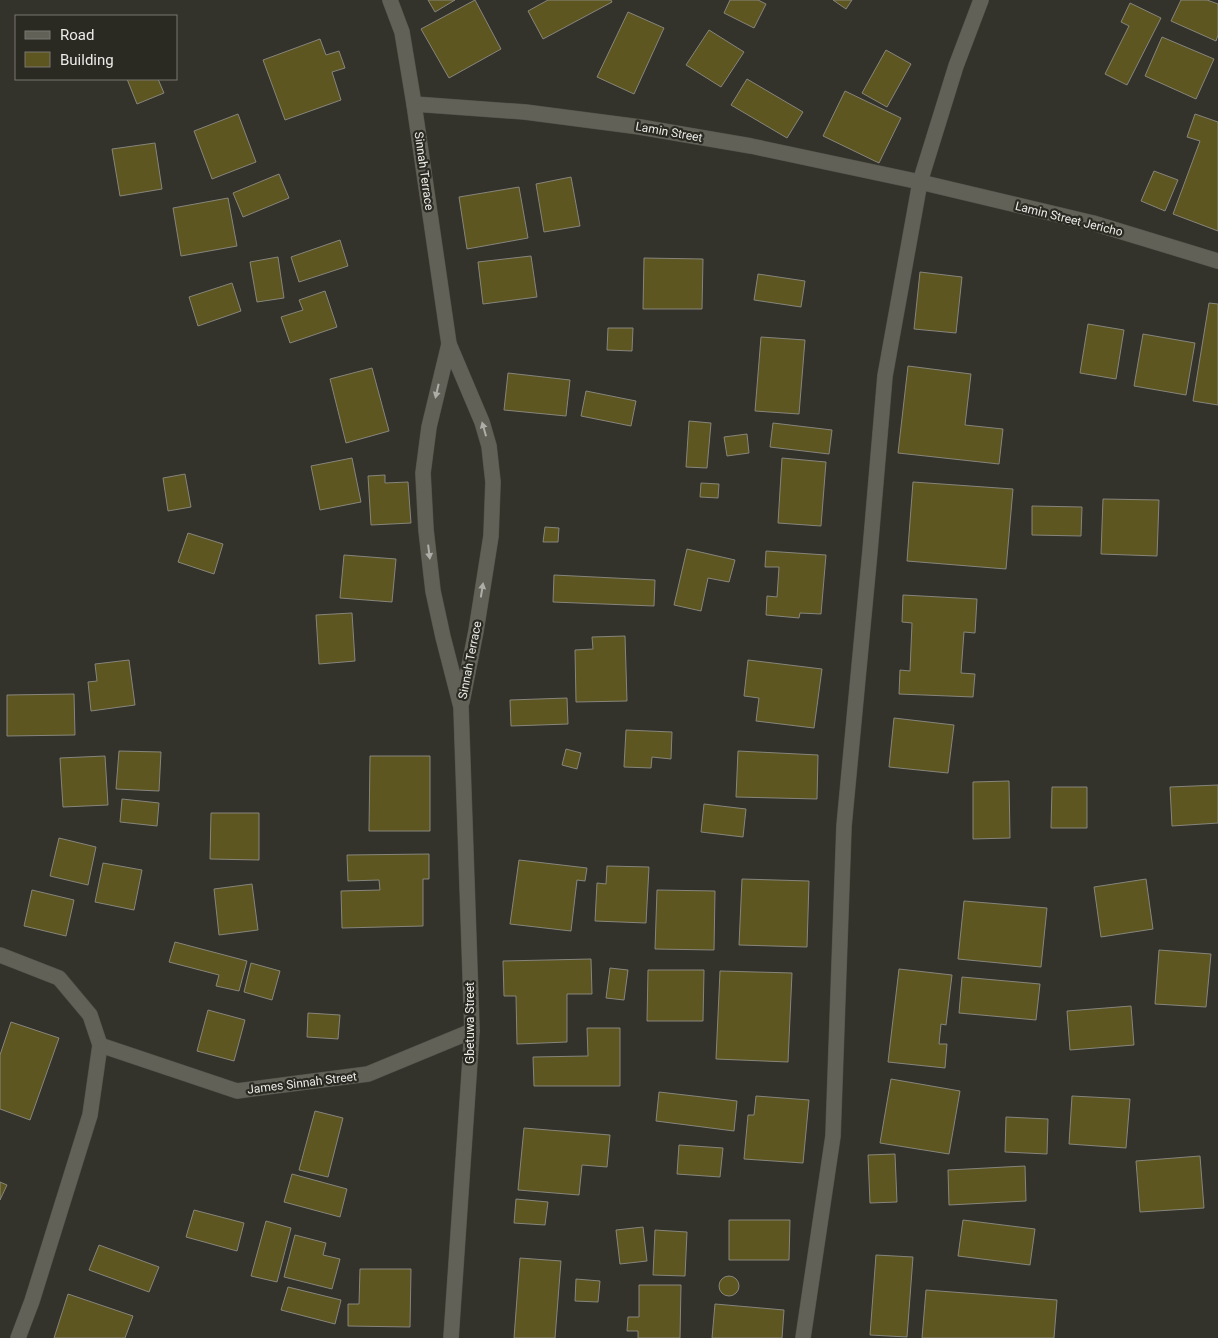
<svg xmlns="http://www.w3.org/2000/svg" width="1218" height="1338" viewBox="0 0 1218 1338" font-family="Roboto,sans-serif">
<rect width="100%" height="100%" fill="#34332b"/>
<g fill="#5e5621" stroke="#86857c">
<path d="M428 0H455L435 12Z"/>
<path d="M475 0 501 49 449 78 421 29Z"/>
<path d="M548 0H611L612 2 543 39 528 11Z"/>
<path d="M730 0H758L766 4 754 28 724 13Z"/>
<path d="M833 0H852L846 9Z"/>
<path d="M1181 0H1207L1218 4V35L1216 41 1171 21Z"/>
<path d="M1130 3 1161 18 1127 85 1105 74 1129 26 1121 22Z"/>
<path d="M628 12 664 28 634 94 597 77Z"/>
<path d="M709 30 744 52 721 87 686 65Z"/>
<path d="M1162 37 1214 59 1196 99 1145 76Z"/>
<path d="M320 39 326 55 339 51 345 68 332 72 341 100 285 120 263 60Z"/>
<path d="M886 50 911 64 887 107 862 93Z"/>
<path d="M127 79H158L164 93 137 104Z"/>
<path d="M747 79 803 112 787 138 731 105Z"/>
<path d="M845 91 901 118 879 163 823 136Z"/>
<path d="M238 114 256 162 212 179 194 131Z"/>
<path d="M1195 114 1218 122V231L1173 214 1200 141 1187 137Z"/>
<path d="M155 143 162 189 120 196 112 149Z"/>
<path d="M1154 171 1178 180 1165 211 1141 201Z"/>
<path d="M279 174 289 198 243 217 233 193Z"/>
<path d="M571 177 580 226 544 232 536 184Z"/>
<path d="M519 187 528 238 467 249 459 197Z"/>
<path d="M228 198 237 246 181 256 173 208Z"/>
<path d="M340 240 348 266 299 282 291 257Z"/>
<path d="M531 256 537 297 483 304 478 262Z"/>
<path d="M278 257 284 298 257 302 250 262Z"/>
<path d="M644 258 703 259 702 309H643Z"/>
<path d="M920 272 962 277 956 333 914 329Z"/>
<path d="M758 274 805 281 801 307 754 300Z"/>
<path d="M232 283 241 311 198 326 189 297Z"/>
<path d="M325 291 337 327 290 343 281 317 303 310 299 300Z"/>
<path d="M1209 303 1218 304V405L1193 401Z"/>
<path d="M1088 324 1124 330 1116 379 1080 373Z"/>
<path d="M608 328H633L632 351 607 350Z"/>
<path d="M1143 334 1195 343 1186 395 1134 386Z"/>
<path d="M761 337 805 340 799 414 755 411Z"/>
<path d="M908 366 971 374 965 425 1003 429 999 464 898 453Z"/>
<path d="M372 368 389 431 346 443 330 379Z"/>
<path d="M508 373 570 380 566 416 504 410Z"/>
<path d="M586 391 636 401 631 426 581 416Z"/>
<path d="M689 421 711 423 707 468 686 467Z"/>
<path d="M773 423 832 430 829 454 770 447Z"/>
<path d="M747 434 749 453 727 456 724 437Z"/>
<path d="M352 458 361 502 320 510 311 466Z"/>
<path d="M782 458 826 462 821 526 778 523Z"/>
<path d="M185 474 191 507 168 511 163 478Z"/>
<path d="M385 475V483L408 482 411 523 371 525 368 476Z"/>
<path d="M913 482 1013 489 1006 569 907 561Z"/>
<path d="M701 483 719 484 718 498 700 497Z"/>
<path d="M1103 499 1159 500 1157 556 1101 554Z"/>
<path d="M1032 506 1082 507 1081 536 1032 535Z"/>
<path d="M545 527 559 528 558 542H543Z"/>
<path d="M188 533 223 544 214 574 178 562Z"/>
<path d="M687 549 735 560 729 582 708 578 701 611 674 605Z"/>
<path d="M766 551 826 555 821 614 800 613 799 618 766 615 767 596 777 597 779 567H765Z"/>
<path d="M344 555 396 559 392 602 340 598Z"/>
<path d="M554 575 655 580 654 606 553 602Z"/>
<path d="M903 595 977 599 975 633 964 632 961 673 975 674 973 697 899 694 900 670 910 671 912 623 902 622Z"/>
<path d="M352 613 355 661 319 664 316 615Z"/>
<path d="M625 636 627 701 576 702 575 650 593 649 592 637Z"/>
<path d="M129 660 135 705 91 711 88 682 97 681 95 664Z"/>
<path d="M748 660 822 669 814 728 756 721 759 698 744 696Z"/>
<path d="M74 694 75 735 7 736V695Z"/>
<path d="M567 698 568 724 511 726 510 700Z"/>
<path d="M894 718 954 725 948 773 889 767Z"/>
<path d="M626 730 672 732 671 759 652 757 651 768 624 767Z"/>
<path d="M566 749 581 753 577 769 562 765Z"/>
<path d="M119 751 161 752 159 791 116 789Z"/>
<path d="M738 751 818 755 817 799 736 797Z"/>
<path d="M105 756 108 805 63 807 60 758Z"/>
<path d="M370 756H430V831H369Z"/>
<path d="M1009 781 1010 838 973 839V782Z"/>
<path d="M1218 785V823L1172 826 1170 787Z"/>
<path d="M1052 787H1087V828H1051Z"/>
<path d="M122 799 159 803 157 826 120 822Z"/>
<path d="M704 804 746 809 743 837 701 832Z"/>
<path d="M211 813H259V860L210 859Z"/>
<path d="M59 838 96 847 88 885 50 876Z"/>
<path d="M429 854V879H423V926L342 928 341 891 380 890 379 880 348 881 347 855Z"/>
<path d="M519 860 587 868 585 881 577 880 571 931 510 924Z"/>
<path d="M103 863 142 870 134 910 95 902Z"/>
<path d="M607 866 649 867 646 923 595 921 597 883 606 884Z"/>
<path d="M742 879 809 881 807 947 739 945Z"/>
<path d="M1146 879 1153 929 1101 937 1094 887Z"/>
<path d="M252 884 258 930 219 935 214 889Z"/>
<path d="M32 890 74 900 66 936 24 926Z"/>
<path d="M657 890 715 891 714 950 655 949Z"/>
<path d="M964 901 1047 908 1041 967 958 959Z"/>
<path d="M175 942 247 961 239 991 216 986 219 975 169 962Z"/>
<path d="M1159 950 1211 954 1206 1007 1155 1004Z"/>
<path d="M591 959 592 994H567V1042L517 1044 516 996H504L503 961Z"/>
<path d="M251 963 280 971 272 1000 244 992Z"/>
<path d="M610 968 628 970 624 1000 606 998Z"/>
<path d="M899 969 952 975 946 1025 941 1024 939 1044H947L945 1068 888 1062Z"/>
<path d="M648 970H704L703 1021H647Z"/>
<path d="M720 971 792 973 788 1062 716 1059Z"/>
<path d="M962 977 1040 984 1036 1020 959 1013Z"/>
<path d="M1131 1006 1134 1045 1070 1050 1067 1011Z"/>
<path d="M208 1010 245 1020 234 1061 197 1051Z"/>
<path d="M308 1013 340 1015 338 1039 307 1037Z"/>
<path d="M11 1022 59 1038 30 1120 0 1109V1055Z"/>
<path d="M587 1028H620V1086H534L533 1057 588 1056Z"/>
<path d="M891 1079 960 1091 949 1154 880 1143Z"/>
<path d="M659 1092 737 1101 734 1131 656 1121Z"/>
<path d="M756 1096 809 1100 803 1163 744 1159 748 1115H754Z"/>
<path d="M1072 1096 1130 1099 1126 1148 1069 1144Z"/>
<path d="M315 1111 343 1118 328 1177 299 1170Z"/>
<path d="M1006 1117 1048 1119 1047 1154 1005 1152Z"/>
<path d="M524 1128 610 1135 607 1167 582 1165 579 1195 518 1190Z"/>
<path d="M679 1145 723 1148 720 1177 677 1174Z"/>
<path d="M895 1154 897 1202 870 1203 868 1155Z"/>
<path d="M1200 1156 1204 1208 1140 1212 1136 1161Z"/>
<path d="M1025 1166 1026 1201 949 1205 948 1170Z"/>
<path d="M292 1174 347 1189 340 1217 284 1202Z"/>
<path d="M0 1182 7 1185 0 1200Z"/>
<path d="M516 1199 548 1202 545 1225 514 1223Z"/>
<path d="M194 1210 244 1223 237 1251 186 1237Z"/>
<path d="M729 1220H790L789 1260H729Z"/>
<path d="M963 1220 1035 1229 1030 1265 958 1256Z"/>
<path d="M266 1221 291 1228 277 1282 251 1276Z"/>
<path d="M643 1227 647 1261 620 1264 616 1230Z"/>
<path d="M655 1230 687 1232 685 1276 653 1275Z"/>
<path d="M295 1235 326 1243 323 1255 340 1259 332 1289 284 1277Z"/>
<path d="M99 1245 159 1267 149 1292 89 1270Z"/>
<path d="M876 1255 913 1257 907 1337 870 1335Z"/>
<path d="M520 1258 561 1261 555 1338H514Z"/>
<path d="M360 1269H411L410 1327 348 1326V1304H359Z"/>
<circle cx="729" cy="1286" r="10"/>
<path d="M576 1279 600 1281 598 1302 575 1301Z"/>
<path d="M639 1285H681L680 1338H638V1331H627L628 1317H639Z"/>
<path d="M288 1287 341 1300 335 1324 281 1310Z"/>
<path d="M926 1290 1057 1300 1054 1338H922Z"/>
<path d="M68 1294 133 1316 125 1338H54Z"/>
<path d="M715 1304 784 1310 782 1338H712Z"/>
</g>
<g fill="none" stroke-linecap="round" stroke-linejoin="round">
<defs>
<g id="street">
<path d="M390 0 402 32 414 104 449 344 482 422 489 446 493 482 491 536 476 631 462 702"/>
<path d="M414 104 525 112 640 127 751 146 920 182 1093 223 1218 261"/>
<path d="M449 344 429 427 423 473 426 530 433 591 443 637 461 707 472 1031 451 1338"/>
<path d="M0 955 59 978 90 1015 100 1045 90 1115 32 1301 18 1338"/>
<path d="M100 1045 237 1091 368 1074 472 1031"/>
<path d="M803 1338 833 1136 844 826 870 551 885 376 920 182 956 66 981 0"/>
</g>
</defs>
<use href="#street" stroke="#52514b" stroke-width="16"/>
<use href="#street" stroke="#626158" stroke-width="15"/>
</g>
<defs><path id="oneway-solid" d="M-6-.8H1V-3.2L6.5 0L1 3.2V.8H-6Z" transform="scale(1.25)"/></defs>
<g fill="#aeada7">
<use href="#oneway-solid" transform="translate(437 391) rotate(103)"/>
<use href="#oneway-solid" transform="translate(484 429) rotate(-106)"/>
<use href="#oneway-solid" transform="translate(429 552) rotate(83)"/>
<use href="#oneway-solid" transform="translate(482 590) rotate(-81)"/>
</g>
<g text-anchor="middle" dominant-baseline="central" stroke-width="4.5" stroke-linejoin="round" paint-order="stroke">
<g font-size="12" fill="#ecece7" stroke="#2a2922">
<text transform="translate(669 132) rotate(10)">Lamin Street</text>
<text transform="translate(424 171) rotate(82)">Sinnah Terrace</text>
<text transform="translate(1069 219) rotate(14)">Lamin Street Jericho</text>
<text transform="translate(470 660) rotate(-79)">Sinnah Terrace</text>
<text transform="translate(470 1023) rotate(-90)">Gbetuwa Street</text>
<text transform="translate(302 1083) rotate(-7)">James Sinnah Street</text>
</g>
</g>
<rect x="15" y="15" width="162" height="65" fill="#2a2922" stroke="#787771"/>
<rect x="25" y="31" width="25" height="8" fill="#626158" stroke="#787771"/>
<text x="60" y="40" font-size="15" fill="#ecece7">Road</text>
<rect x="25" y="52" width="25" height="15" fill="#5e5621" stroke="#787771"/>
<text x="60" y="65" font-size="15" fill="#ecece7">Building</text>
</svg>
